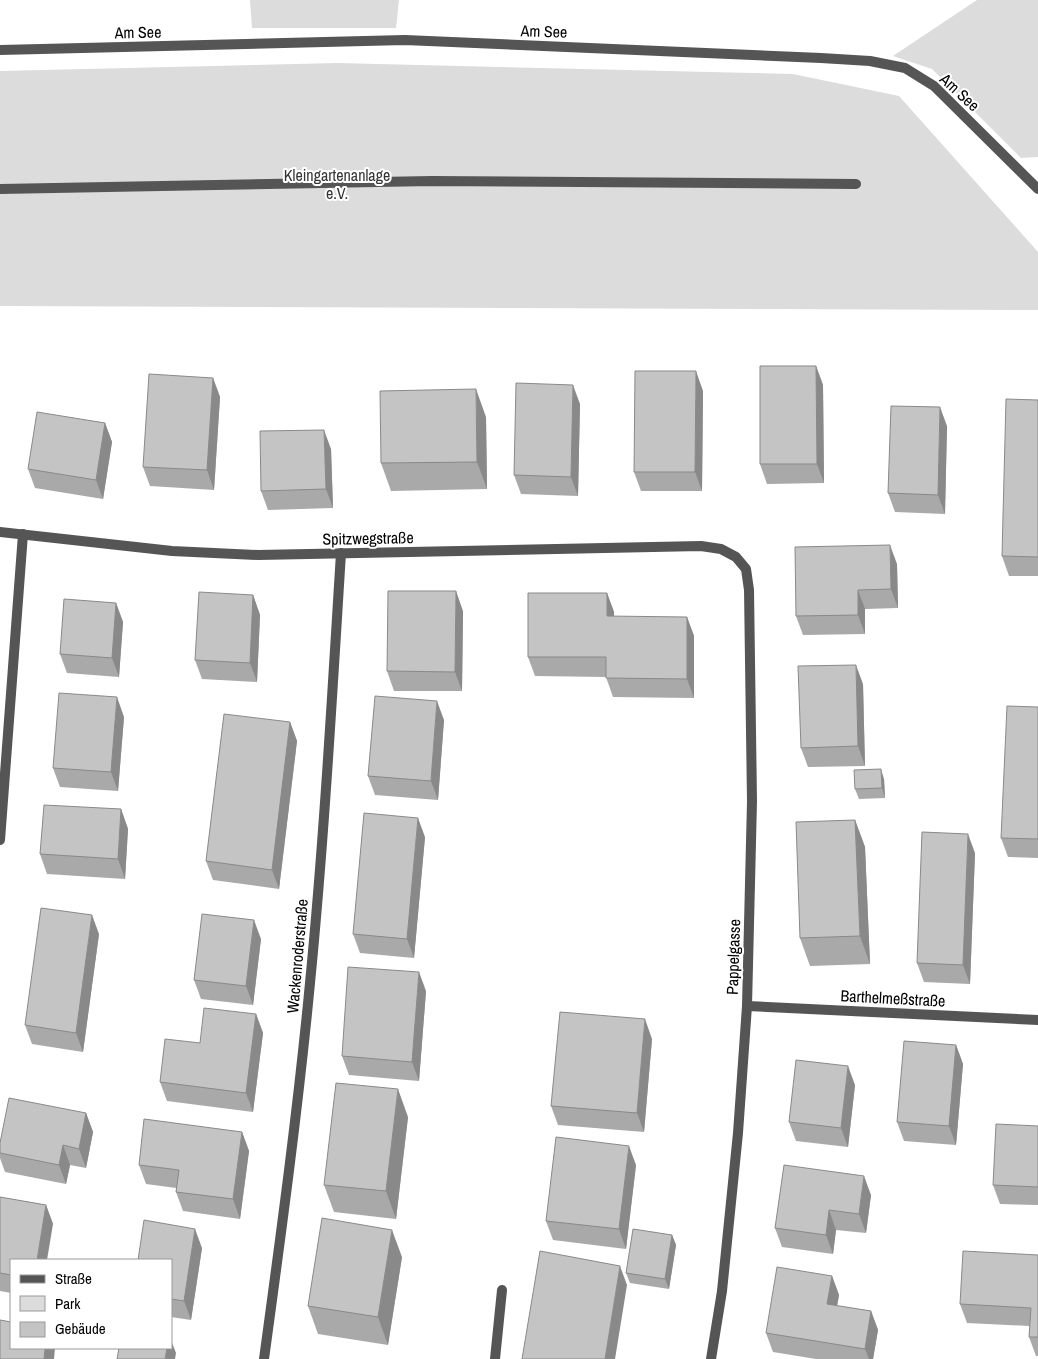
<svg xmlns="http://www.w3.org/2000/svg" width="1038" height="1359" viewBox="0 0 1038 1359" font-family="'Archivo Narrow',sans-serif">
<rect width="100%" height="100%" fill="#fff"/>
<g fill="#dcdcdc">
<path d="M250 0H399L396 28H252Z"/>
<path d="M977 0H1038V157L1021 158 932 69 893 56Z"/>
<path d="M337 63 793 74 899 96 1038 252V310L0 306V71Z"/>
</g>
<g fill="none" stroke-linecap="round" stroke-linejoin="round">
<g stroke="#555" stroke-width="10">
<path d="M0 189 432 181 856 184"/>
<path d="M495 1359 502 1290"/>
</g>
<g stroke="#555" stroke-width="10">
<path d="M0 50 405 40 821 58 870 61 905 68 934 86 1038 189"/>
<path d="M0 532 172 551 258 555 701 546 721 549 736 557 746 569 749 590 752 801 747 1006 738 1133 722 1291 711 1359"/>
<path d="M0 840 23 534"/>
<path d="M747 1006 1038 1020"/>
<path d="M264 1359C281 1234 298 1109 310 983 324 840 332 697 341 553"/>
</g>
</g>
<g fill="#a9a9a9">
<path d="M816 366 823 385 824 483 767 484 760 464Z"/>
<path d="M213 378 220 397 214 490 150 486 143 467Z"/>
<path d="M703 391 702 491H641L634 472Z"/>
<path d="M1038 400V576H1009L1002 556Z"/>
<path d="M580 404 578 496 521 494 514 475Z"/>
<path d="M486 417 487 489 391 491 381 463Z"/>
<path d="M105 423 112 442 103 499 35 488 28 469Z"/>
<path d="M947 426 945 514 895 512 888 493Z"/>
<path d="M331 449 333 508 268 510 261 491Z"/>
<path d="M897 564 898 608 865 609V634L803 635 796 616Z"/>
<path d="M607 593 614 612V617H687L694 636V698L613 697 606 677 535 676 528 657Z"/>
<path d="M253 595 260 615 257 682 202 679 195 660Z"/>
<path d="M116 603 123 622 119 677 67 673 60 654Z"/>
<path d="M463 611 462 691H394L387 671Z"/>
<path d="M863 684 865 766 808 767 801 748Z"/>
<path d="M1038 707V858L1008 857 1001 838Z"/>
<path d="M124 717 118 791 60 787 53 768Z"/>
<path d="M444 720 438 800 375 795 368 776Z"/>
<path d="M290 722 297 741 279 889 213 880 206 861Z"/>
<path d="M884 779 885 798 859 799 855 789Z"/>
<path d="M121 809 128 829 125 879 47 874 40 854Z"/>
<path d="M855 820 865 847 870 964 810 966 800 938Z"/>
<path d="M425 837 414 958 360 953 353 934Z"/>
<path d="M975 853 970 984 924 982 917 963Z"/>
<path d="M99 934 83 1052 32 1044 25 1025Z"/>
<path d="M261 939 253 1005 201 999 194 980Z"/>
<path d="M426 991 419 1081 349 1075 342 1056Z"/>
<path d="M256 1014 263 1033 253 1112 167 1101 160 1082 200 1043Z"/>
<path d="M652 1039 644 1132 558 1125 551 1106Z"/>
<path d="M956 1045 963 1064 956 1145 904 1141 897 1122Z"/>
<path d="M855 1085 848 1147 796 1141 789 1122Z"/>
<path d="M86 1113 93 1132 86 1168 70 1165 66 1184 5 1172 0 1158V1143Z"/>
<path d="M408 1117 396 1219 334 1212 324 1185Z"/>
<path d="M1038 1126V1205L1000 1204 993 1185Z"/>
<path d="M242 1132 249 1151 240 1219 183 1211 176 1192V1188L146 1184 139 1165Z"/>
<path d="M636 1165 626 1249 553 1240 546 1221Z"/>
<path d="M871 1195 866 1233 836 1230 833 1254 782 1247 775 1228Z"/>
<path d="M0 1197 46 1205 53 1224 11 1260V1293L0 1291Z"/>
<path d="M672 1235 676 1245 669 1289 630 1283 626 1273Z"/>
<path d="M202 1248 191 1320 171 1317V1260Z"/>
<path d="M1038 1255V1356H1036L1029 1337V1326L967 1323 960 1304Z"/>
<path d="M402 1257 388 1345 318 1334 308 1306Z"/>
<path d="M832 1276 839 1295 837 1306 871 1311 878 1330 873 1359H816L773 1352 766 1333Z"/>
</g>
<g fill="#898989">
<path d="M816 366 823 385 824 483 817 464Z"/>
<path d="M696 371 703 391 702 491 695 472Z"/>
<path d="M213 378 220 397 214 490 207 470Z"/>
<path d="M573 385 580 404 578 496 571 477Z"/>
<path d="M476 389 486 417 487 489 477 462Z"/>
<path d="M940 407 947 426 945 514 938 495Z"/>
<path d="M105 423 112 442 103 499 96 480Z"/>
<path d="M324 430 331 449 333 508 326 489Z"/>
<path d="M890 545 897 564 898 608 891 589Z"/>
<path d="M858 590 865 609V634L858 615Z"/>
<path d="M456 591 463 611 462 691 455 672Z"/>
<path d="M607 593 614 612V636L607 616Z"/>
<path d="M253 595 260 615 257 682 250 663Z"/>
<path d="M116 603 123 622 119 677 112 658Z"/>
<path d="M687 617 694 636V698L687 679Z"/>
<path d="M856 665 863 684 865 766 858 746Z"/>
<path d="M117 697 124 717 118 791 111 772Z"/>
<path d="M437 701 444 720 438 800 431 781Z"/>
<path d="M290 722 297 741 279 889 272 870Z"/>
<path d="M881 769 884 779 885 798 882 788Z"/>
<path d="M121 809 128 829 125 879 118 859Z"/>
<path d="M418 818 425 837 414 958 407 939Z"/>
<path d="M855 820 865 847 870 964 860 936Z"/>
<path d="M968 834 975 853 970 984 963 965Z"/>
<path d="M92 915 99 934 83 1052 76 1033Z"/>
<path d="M254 920 261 939 253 1005 246 986Z"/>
<path d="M419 972 426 991 419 1081 412 1062Z"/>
<path d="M256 1014 263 1033 253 1112 246 1093Z"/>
<path d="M645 1019 652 1039 644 1132 637 1113Z"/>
<path d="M956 1045 963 1064 956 1145 949 1126Z"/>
<path d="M848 1066 855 1085 848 1147 841 1128Z"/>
<path d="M398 1089 408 1117 396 1219 386 1191Z"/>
<path d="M86 1113 93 1132 86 1168 79 1149Z"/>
<path d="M242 1132 249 1151 240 1219 233 1199Z"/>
<path d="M63 1145 70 1165 66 1184 59 1165Z"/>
<path d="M629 1146 636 1165 626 1249 619 1229Z"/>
<path d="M864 1176 871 1195 866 1233 859 1214Z"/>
<path d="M46 1205 53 1224 47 1260H37Z"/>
<path d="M829 1210 836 1230 833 1254 826 1235Z"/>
<path d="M195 1229 202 1248 191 1320 184 1301Z"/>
<path d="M392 1230 402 1257 388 1345 378 1317Z"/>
<path d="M672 1235 676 1245 669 1289 665 1279Z"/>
<path d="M620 1266 627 1285 615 1359H605Z"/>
<path d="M832 1276 839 1295 834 1323 827 1304Z"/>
<path d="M871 1311 878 1330 873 1359H869L865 1349Z"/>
<path d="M171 1340 176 1353 175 1359H165L167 1348H171Z"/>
<path d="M45 1348H55L54 1359H44Z"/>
</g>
<g fill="#c4c4c4" stroke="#898989">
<path d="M760 366H816L817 464H760Z"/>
<path d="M635 371H696L695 472H634Z"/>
<path d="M149 374 213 378 207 470 143 467Z"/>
<path d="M516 383 573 385 571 477 514 475Z"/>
<path d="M476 389 477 462 381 463 380 391Z"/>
<path d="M1006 399 1038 400V557L1002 556Z"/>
<path d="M891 406 940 407 938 495 888 493Z"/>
<path d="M37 412 105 423 96 480 28 469Z"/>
<path d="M324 430 326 489 261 491 260 431Z"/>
<path d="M890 545 891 589 858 590V615L796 616 795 547Z"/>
<path d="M388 591H456L455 672 387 671Z"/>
<path d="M199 592 253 595 250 663 195 660Z"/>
<path d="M528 593H607V616L687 617V679L606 678V657H528Z"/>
<path d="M64 599 116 603 112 658 60 654Z"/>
<path d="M856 665 858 746 801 748 798 666Z"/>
<path d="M59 693 117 697 111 772 53 768Z"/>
<path d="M375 696 437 701 431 781 368 776Z"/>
<path d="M1007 706 1038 707V839L1001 838Z"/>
<path d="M224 714 290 722 272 870 206 861Z"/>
<path d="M881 769 882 788 855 789 854 770Z"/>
<path d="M44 805 121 809 118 859 40 854Z"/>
<path d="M364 813 418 818 407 939 353 934Z"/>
<path d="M855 820 860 936 800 938 796 822Z"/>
<path d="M922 832 968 834 963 965 917 963Z"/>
<path d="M41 908 92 915 76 1033 25 1025Z"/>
<path d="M202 914 254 920 246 986 194 980Z"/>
<path d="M348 967 419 972 412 1062 342 1056Z"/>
<path d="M204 1008 256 1014 246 1093 160 1082 165 1039 200 1043Z"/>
<path d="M560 1012 645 1019 637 1113 551 1106Z"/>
<path d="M904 1041 956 1045 949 1126 897 1122Z"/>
<path d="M796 1060 848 1066 841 1128 789 1122Z"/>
<path d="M336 1083 398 1089 386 1191 324 1185Z"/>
<path d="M9 1098 86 1113 79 1149 63 1145 59 1165 0 1153V1143Z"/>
<path d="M144 1119 242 1132 233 1199 176 1192 179 1170 139 1165Z"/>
<path d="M996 1124 1038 1126V1187L993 1185Z"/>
<path d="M556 1137 629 1146 619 1229 546 1221Z"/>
<path d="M784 1165 864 1176 859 1214 829 1210 826 1235 775 1228Z"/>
<path d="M0 1197 46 1205 37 1260H11V1275L0 1273Z"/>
<path d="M322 1218 392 1230 378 1317 308 1306Z"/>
<path d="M144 1220 195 1229 184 1301 171 1299V1260H138Z"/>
<path d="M633 1229 672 1235 665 1279 626 1273Z"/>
<path d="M540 1251 620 1266 605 1359H522Z"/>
<path d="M963 1251 1038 1255V1337H1029L1031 1308 960 1304Z"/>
<path d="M777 1267 832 1276 827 1304 871 1311 865 1349 766 1333Z"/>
<path d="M0 1320 11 1322V1348H45L44 1359H0Z"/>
<path d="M119 1348H167L165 1359H117Z"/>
</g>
<g text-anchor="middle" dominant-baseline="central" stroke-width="4" stroke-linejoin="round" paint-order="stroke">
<g font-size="16" fill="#000" stroke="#fff">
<text transform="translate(544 31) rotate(2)">Am See</text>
<text transform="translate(138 32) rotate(-1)">Am See</text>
<text transform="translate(960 92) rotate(43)">Am See</text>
<text transform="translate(368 538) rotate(-1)">Spitzwegstraße</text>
<text transform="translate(297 956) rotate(-85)">Wackenroderstraße</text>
<text transform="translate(733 957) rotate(-88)">Pappelgasse</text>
<text transform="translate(893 998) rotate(3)">Barthelmeßstraße</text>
</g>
<g font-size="16" fill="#333" stroke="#fff">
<text x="337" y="175">Kleingartenanlage<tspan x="337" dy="18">e.V.</tspan></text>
</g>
</g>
<rect x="10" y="1259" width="162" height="90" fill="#ffffff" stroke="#999999"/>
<rect x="20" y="1275" width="25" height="8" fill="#555555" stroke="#999999"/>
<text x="55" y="1284" font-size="15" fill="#000000">Straße</text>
<rect x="20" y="1296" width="25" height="15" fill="#dcdcdc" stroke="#999999"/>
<text x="55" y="1309" font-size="15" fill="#000000">Park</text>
<rect x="20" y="1322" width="25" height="15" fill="#c4c4c4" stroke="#999999"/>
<text x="55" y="1334" font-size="15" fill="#000000">Gebäude</text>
</svg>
